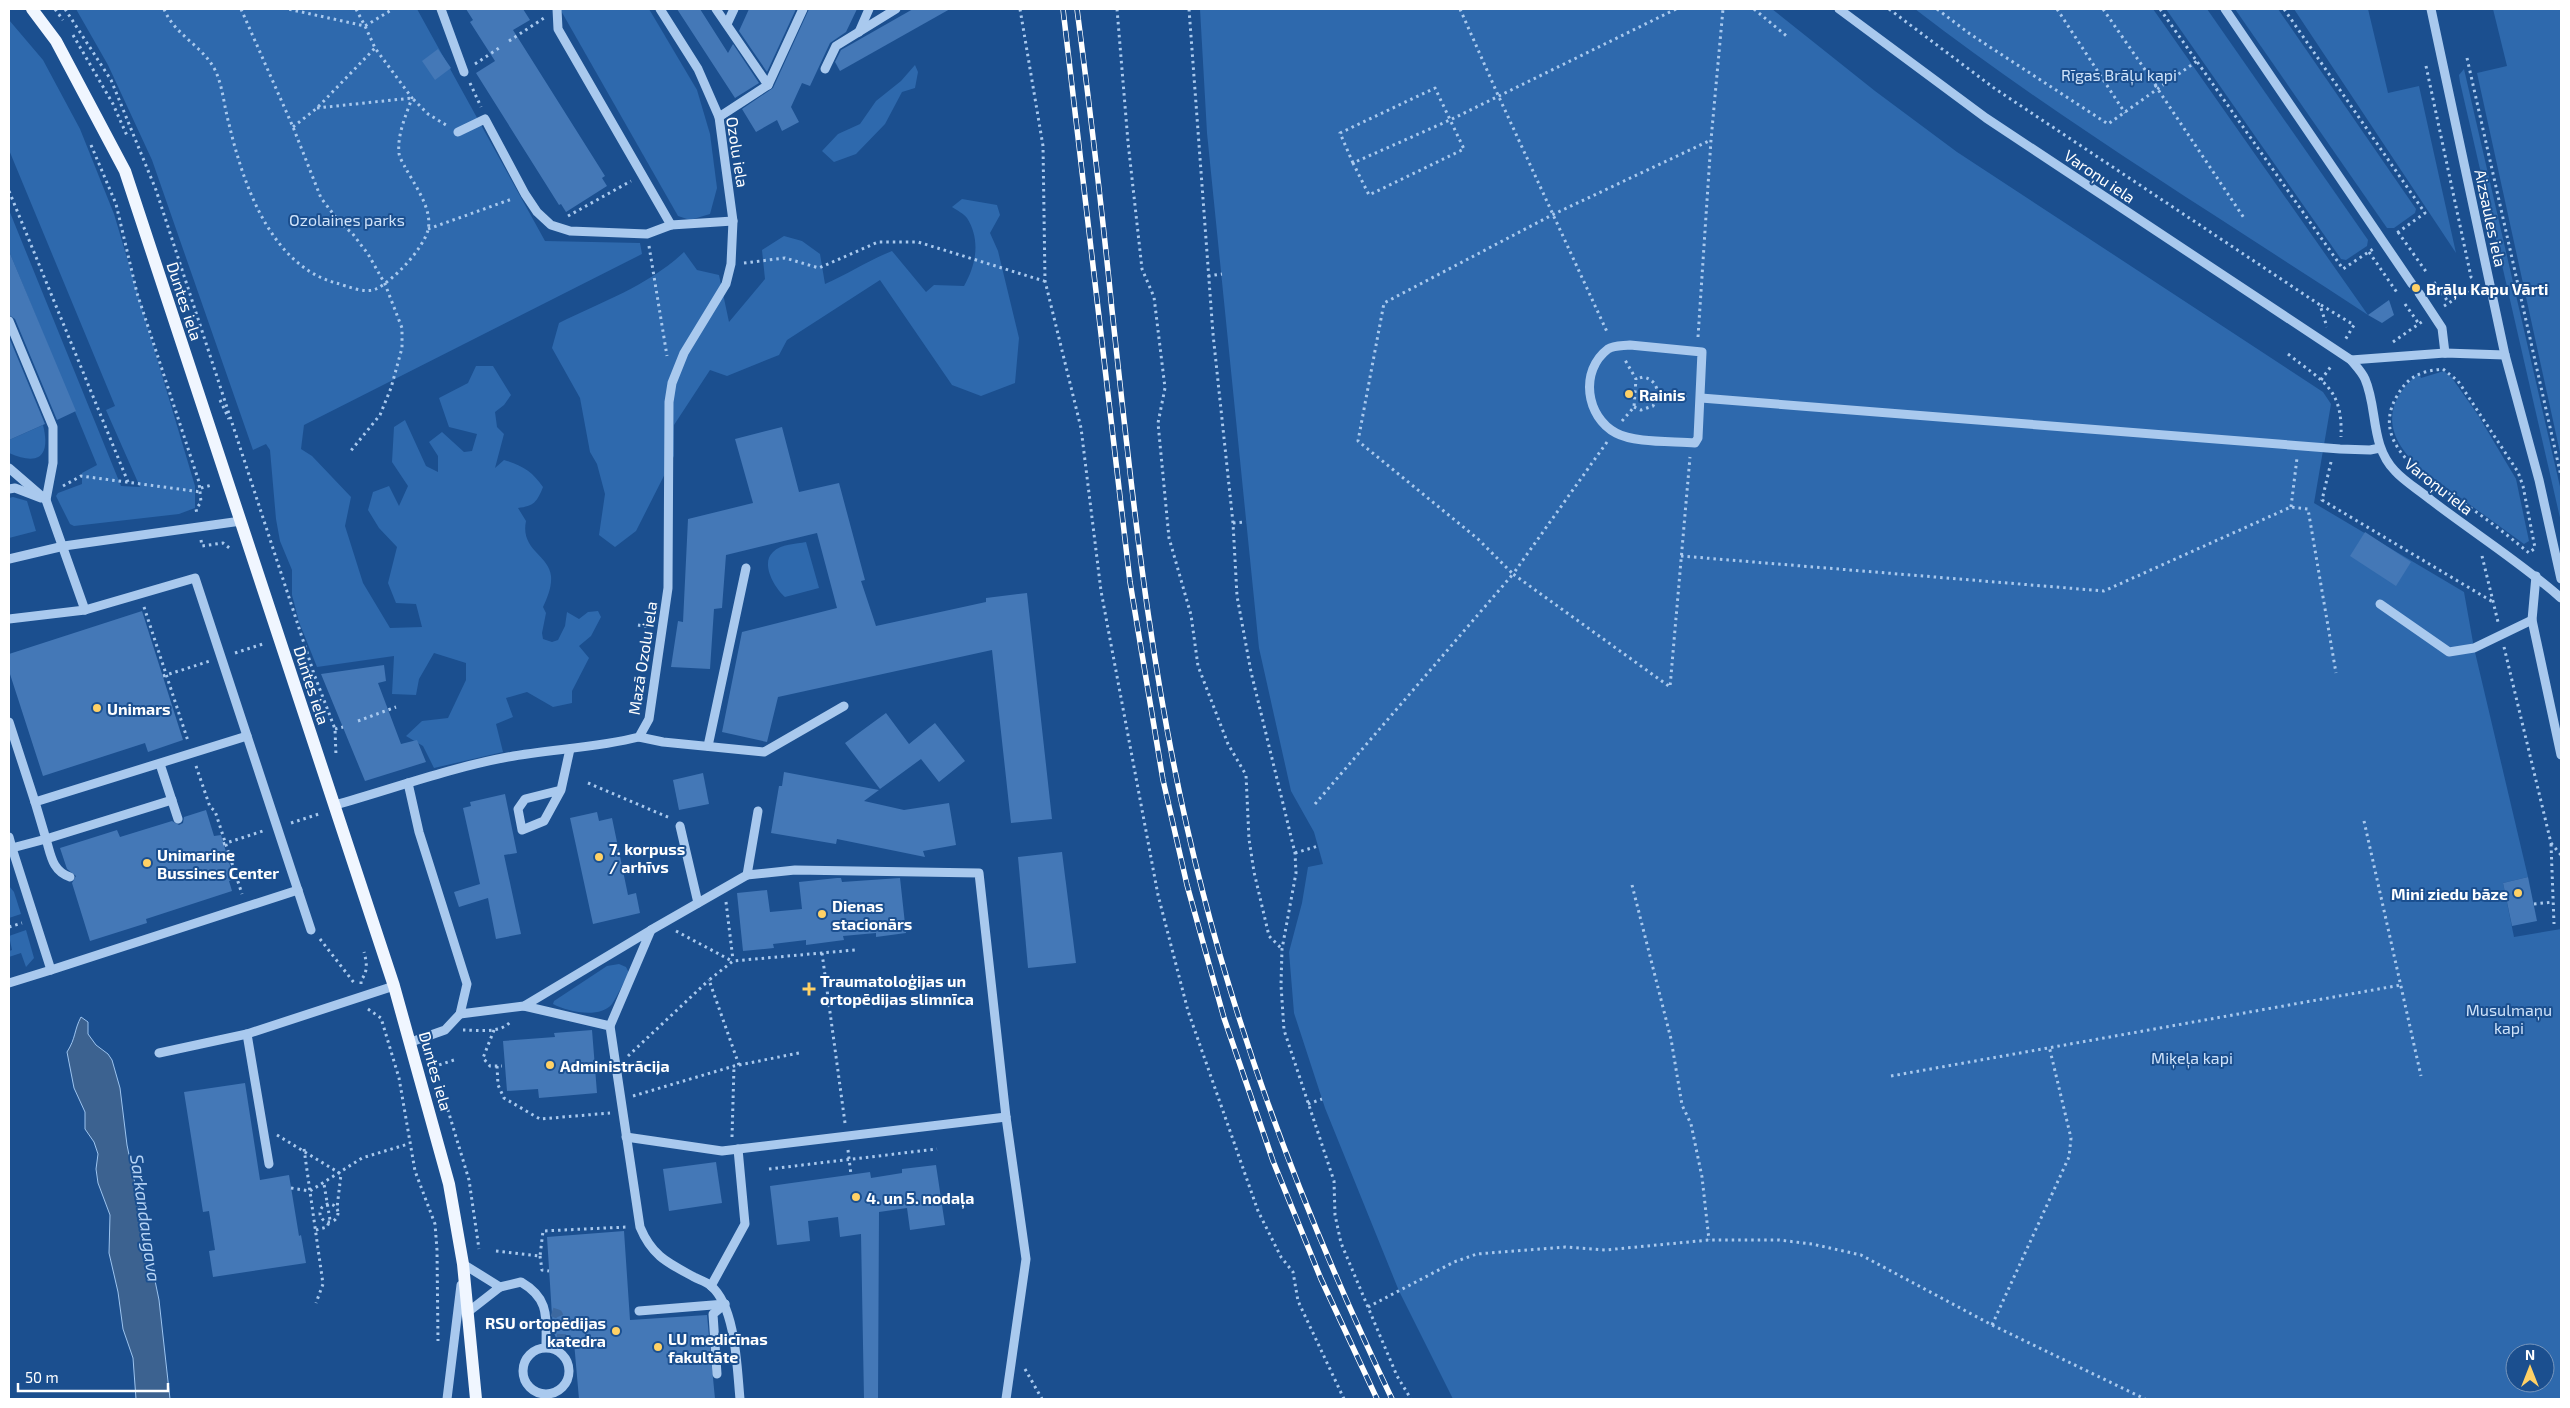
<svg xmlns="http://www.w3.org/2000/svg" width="2570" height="1408" viewBox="0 0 2570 1408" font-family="'Exo 2',sans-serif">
<rect width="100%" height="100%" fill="#1b4f8f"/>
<g fill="#2e69ad" fill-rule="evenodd">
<path d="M76 9H417L545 241 640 243 642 254 304 425 301 449 312 456 351 497 345 526 363 583 390 628 422 627 416 604 396 603 388 583 397 547 379 528 368 510 373 492 389 486 399 506 408 486 392 462 394 427 405 420 426 466 438 472V456L429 442 442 432 464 452 472 451 477 434 449 427 439 398 468 383 476 366H493L511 395 504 405 495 412 497 427 504 434 495 468 504 460C522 465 533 472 543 487 537 502 534 506 518 508L526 521C520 550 549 555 551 576 552 587 547 598 543 607L546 613 542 633 543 639 552 642 558 640 565 626 567 612 579 619 588 612 598 611 601 617 591 636 579 646 589 658 572 691V703L553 707 527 692 506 698 513 717 496 724 503 752 434 768 423 746 406 736 422 721 448 718 466 680V663L434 653 419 679 416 695 392 694 394 656 317 667 299 622 292 595V570L280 541 276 519 270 450 266 444 253 450 152 160 108 65Z"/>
<path d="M560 9H649L697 90 710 134 717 188 710 214 690 220 678 216Z"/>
<path d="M1200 9H1772L1875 91 1957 152 2323 392 2331 404 2314 503 2464 592 2474 648 2528 877 2503 883 2514 937 2561 929V1399H1453L1399 1291 1325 1108 1294 1013 1289 952 1302 903 1308 867 1323 864 1314 832 1291 791 1259 648 1207 133ZM2515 1353H2545V1383H2515Z"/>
<path d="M1915 9H2153L2368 315C2216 215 2059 120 1915 9Z"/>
<path d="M2166 9H2207L2368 240 2367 246 2346 260 2341 259Z"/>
<path d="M2235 9H2278L2416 209 2415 213 2394 228H2387Z"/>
<path d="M2294 9H2368L2388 93 2419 86 2456 253Z"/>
<path d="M2493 9H2561V457L2477 73 2507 66Z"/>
<path d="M9 20 43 60 80 129 114 214 195 486V508L179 514 74 526 70 524 56 496 58 493 82 484V473L97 465 9 251V210L121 486 140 487 106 410 115 406 9 150Z"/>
<path d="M915 65 918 72 915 88 902 92 885 124 856 154 834 162 822 151 838 134 860 124 876 101 901 81Z"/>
<path d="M2464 69 2561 491V522L2460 82 2459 75Z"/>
<path d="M962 199 997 205 1000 215 990 233 998 251 1019 338 1015 383 981 396 952 385 880 280 787 340 779 355 727 376 710 370 674 425V456L636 531 615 547 599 535 605 494 597 464 590 452 580 398 552 348 559 323C603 301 648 286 684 252L697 270 719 275 729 322 765 279 762 250 784 236 802 241 820 254 825 284C848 274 869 260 892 251L926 292 934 285 964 286C976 265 981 240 967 218 964 214 957 210 952 207Z"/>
<path d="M2444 371 2452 378 2478 415 2516 479 2529 541 2524 544 2425 472C2387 441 2378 407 2419 373L2421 378Z"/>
<path d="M43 425C51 457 38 466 9 453V440Z"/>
<path d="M13 497 27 501 36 531 9 538V498Z"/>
<path d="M806 542 819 588 785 597C775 588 760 564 773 552 781 544 796 544 806 542Z"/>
<path d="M9 886 14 892 21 914 9 918Z"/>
<path d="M26 930 34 958 26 967 21 953 9 957V951L12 950 9 936Z"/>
<path d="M619 964 626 967 629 973C623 983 618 995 612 1004 600 1019 568 1012 553 1004L554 1001 607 966Z"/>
</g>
<path fill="#3c6290" stroke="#9cc4f0" d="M81 1017 88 1022V1034L96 1045 108 1054 112 1060 120 1088 127 1145 159 1300 170 1399H136L133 1358 123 1329 118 1292 109 1253 110 1215 98 1183 96 1169 98 1154 94 1142 85 1129V1112L74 1088 67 1052C76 1038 74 1030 81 1017Z"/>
<g fill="#4478b7">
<path d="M466 9H523L530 20 513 30 605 176 602 178 607 186 566 212 561 204 559 205 476 73 495 61 470 22 473 20Z"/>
<path d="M677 9H700L728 53 733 44 759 83 735 98Z"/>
<path d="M749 9H796L767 72 739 31Z"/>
<path d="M809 9H857L846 32 830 43 810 86 802 83 791 107 799 122 782 131 777 120 756 132 742 109 773 88Z"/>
<path d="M913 9H950L840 71 835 62 841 50Z"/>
<path d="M438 49 451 68 435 80 422 61Z"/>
<path d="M9 251 76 411 57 420 15 319 9 315Z"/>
<path d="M2389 300 2394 315 2382 323 2368 315Z"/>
<path d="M9 337 45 424 9 440Z"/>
<path d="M782 427 799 492 839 483 865 580 861 581 876 626 986 602V598L1027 593 1052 819 1011 823 992 650 778 697 767 742 722 732 742 632 837 608 817 533 726 555 722 608 714 609 710 669 671 667 678 621 683 622 688 519 753 503 735 439Z"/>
<path d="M2365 532 2411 562 2396 586 2350 556Z"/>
<path d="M142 611 183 740 148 752 145 743 43 776 9 671V654Z"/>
<path d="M384 665 386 681 378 683 401 744 417 740 426 762 365 781 321 674Z"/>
<path d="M886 713 909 744 935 723 965 761 939 782 921 759 880 789 845 743Z"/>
<path d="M784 772 879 790 864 801 904 810 949 803 956 845 923 851 925 857 837 839 836 844 771 833 779 786H782Z"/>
<path d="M703 773 709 804 679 810 673 780Z"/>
<path d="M505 794 517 853 504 855 521 934 496 939 488 898 459 907 454 892 480 884 463 808 471 806 470 802Z"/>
<path d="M206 810 214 836 221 835 234 879 229 881 232 891 146 919 147 923 90 941 72 883 76 876 67 869 60 848 117 830 120 837 172 821 179 825 183 823 184 817Z"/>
<path d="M597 812 599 821 612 818 628 895 636 893 640 913 593 924 570 818Z"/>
<path d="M1062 852 1076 963 1028 968 1018 857Z"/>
<path d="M2528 877 2537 921 2512 926 2503 883Z"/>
<path d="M837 878H841L842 882 900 878 906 933 876 937V933L843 936 844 940 806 945V940L773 944 774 948 743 951 737 893 767 890 770 912 802 909 799 882Z"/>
<path d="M592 1030 597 1093 539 1098 538 1089 507 1091 503 1041 555 1037 554 1033Z"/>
<path d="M245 1083 260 1180 289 1175 299 1236 301 1235 306 1263 213 1277 209 1251 215 1250 209 1211 203 1212 184 1092Z"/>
<path d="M716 1162 722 1203 669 1211 663 1169Z"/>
<path d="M936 1165 945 1225 910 1230 907 1208 879 1212 878 1399H864L861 1234 840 1237 838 1217 808 1221 810 1241 777 1245 770 1186 870 1172 871 1178 902 1173V1169Z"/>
<path d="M624 1231 630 1320 707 1315 715 1399H579L574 1342H558L553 1331 547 1237Z"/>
</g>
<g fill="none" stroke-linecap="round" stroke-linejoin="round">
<path stroke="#3d69a0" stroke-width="9" stroke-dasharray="9 4.5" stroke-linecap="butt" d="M552 1312 558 1314 562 1324 561 1342"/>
<g stroke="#a9c9ee" stroke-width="3" stroke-dasharray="2.5 4" stroke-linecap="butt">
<path d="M55 9 63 20"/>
<path d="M65 9 111 80 156 190 314 674 335 729 336 756"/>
<path d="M164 9C175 36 204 46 216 72 223 88 224 106 229 124 243 183 270 265 336 283 347 286 365 294 376 289 394 280 423 249 428 230 433 209 414 184 405 167 403 163 399 157 399 153 397 135 406 115 412 98L375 48 365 26 288 9"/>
<path d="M241 9 293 127 321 198 341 224 352 233 368 254 385 284 402 328V348L391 388 380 415 349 453"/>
<path d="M356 9 365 26 393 9"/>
<path d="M1020 9 1043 146 1045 281 1081 428 1101 591 1158 895 1188 1011 1258 1211 1281 1257 1293 1272 1298 1301 1344 1399"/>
<path d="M1117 9 1128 142 1142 269 1154 297 1165 388 1158 423 1169 538 1191 615 1198 666 1228 744 1246 775 1249 839 1254 872 1269 936 1282 949"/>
<path d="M1189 9 1213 334 1233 523 1237 596 1251 672 1295 853 1296 873 1282 949 1281 985 1284 1030 1334 1181 1335 1215 1341 1243 1397 1376 1411 1399"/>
<path d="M1460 9 1498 95 1608 334"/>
<path d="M1754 9 1789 38"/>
<path d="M1889 9 1994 88 2320 305 2327 327"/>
<path d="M1937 9 1970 34 2108 124 2197 61"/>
<path d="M2057 9 2125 113"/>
<path d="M2103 9 2157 87"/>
<path d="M2160 9 2343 269 2373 249"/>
<path d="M2284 9 2425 213 2394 235"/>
<path d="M73 35 113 104 128 138"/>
<path d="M509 41 544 18"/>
<path d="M2467 58 2561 476"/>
<path d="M475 64 502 46"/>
<path d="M2426 66 2471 277 2473 279"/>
<path d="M470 83 481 107"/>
<path d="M2155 85 2244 218"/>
<path d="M317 108 412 98 428 114 446 125"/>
<path d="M293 127 317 108 375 48"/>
<path d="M91 145 116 204 137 293 199 482 201 502 196 509 197 514"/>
<path d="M1353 163 1340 133 1435 88 1464 149 1369 195 1353 163 1450 120 1676 9"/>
<path d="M9 191 128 482"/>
<path d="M568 216 631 181"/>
<path d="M428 229 512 199"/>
<path d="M2398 232 2427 273"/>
<path d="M649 246 667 356"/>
<path d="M2369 252 2398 294"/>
<path d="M744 263 785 258 819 268 878 242H918L1044 281"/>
<path d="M1208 276 1222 274"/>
<path d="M2434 282 2449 303"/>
<path d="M2405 304 2419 324"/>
<path d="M2321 305 2354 325 2345 340"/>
<path d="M2444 306 2477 285"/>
<path d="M1698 337 1711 140 1723 9"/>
<path d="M2393 342 2423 321"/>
<path d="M2288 354C2323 382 2343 388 2341 437"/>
<path d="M2443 369 2458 381 2518 472 2523 486 2535 548 2529 553C2511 538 2492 523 2472 509 2437 484 2366 448 2397 396 2408 376 2421 371 2443 369Z"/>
<path d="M2321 380 2332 365"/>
<path d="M1658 395 1688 397"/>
<path d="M220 400 229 419"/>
<path d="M1634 407 1641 410 1653 406 1658 395C1657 385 1653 379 1643 377L1636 379"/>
<path d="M1622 421 1634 407 1636 379 1625 360"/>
<path d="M1607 442 1513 574 1670 687 1690 457"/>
<path d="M2331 462 2322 500 2493 602"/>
<path d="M63 486 81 476 201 492"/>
<path d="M201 488 212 485"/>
<path d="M2291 507 2297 458"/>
<path d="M1233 523 1246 522"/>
<path d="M201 540 202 546 223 543 232 550"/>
<path d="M1681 556 2104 591 2291 507 2308 509 2336 673"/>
<path d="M2482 556 2498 622"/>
<path d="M144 607 188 741"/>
<path d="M638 625 649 627"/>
<path d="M2504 647 2551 843 2561 855"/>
<path d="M235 653 263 644"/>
<path d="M163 676 210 661"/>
<path d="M358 721 396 707"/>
<path d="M335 729 343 727"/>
<path d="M196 766 210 807 215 811 242 894"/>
<path d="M588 783 670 818"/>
<path d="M1315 804 1513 574 1478 539 1358 441 1384 303 1552 215 1711 140"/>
<path d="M2364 821 2421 1076"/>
<path d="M291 823 319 814"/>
<path d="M223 844 263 831"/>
<path d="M2551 844 2554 924"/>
<path d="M1295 853 1318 846"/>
<path d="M1632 885 1671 1039 1682 1105 1691 1124 1702 1177 1709 1240"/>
<path d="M726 902 733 960"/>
<path d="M2534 904 2553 902"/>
<path d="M9 927 22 923"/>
<path d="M676 931 732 961"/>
<path d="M320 939 355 984"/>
<path d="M822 953 845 1123"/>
<path d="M361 984V980C368 972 367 963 364 952"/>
<path d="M368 1009 381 1018 399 1078 415 1171 435 1224 437 1250 438 1341"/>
<path d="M463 1030C479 1030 501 1034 511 1021"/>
<path d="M494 1030 483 1058 490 1066H502"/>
<path d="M628 1056 709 980"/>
<path d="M739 1065 709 980 733 961 855 950"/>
<path d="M497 1066 498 1085 504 1098 540 1119 610 1113"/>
<path d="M433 1067 454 1060"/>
<path d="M1891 1076 2401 985"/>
<path d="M633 1096 734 1066 799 1053"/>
<path d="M444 1097 469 1180 479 1249"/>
<path d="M1308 1104 1322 1099"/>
<path d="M277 1135 341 1174 337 1208"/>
<path d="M732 1137 734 1066"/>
<path d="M304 1149 323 1284 316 1303"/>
<path d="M848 1150 851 1175"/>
<path d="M769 1169 937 1149"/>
<path d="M291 1188 310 1191 362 1158 408 1144"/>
<circle cx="329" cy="1213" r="9"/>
<path d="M316 1230 327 1227 330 1220 324 1184"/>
<path d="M496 1251 540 1256 543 1231 627 1227"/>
<path d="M540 1256 542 1270 549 1271"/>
<path d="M1368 1307 1454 1262 1477 1254 1565 1247 1606 1250 1709 1240H1779L1812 1244 1861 1255 1992 1325 2145 1399"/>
<path d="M1992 1325 2069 1157 2071 1138 2049 1046"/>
<path d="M1025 1369 1042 1399"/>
</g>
<g stroke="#a9c9ee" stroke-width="9">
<path d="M441 9 464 72"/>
<path d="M557 9 558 29 671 225"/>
<path d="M716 9 768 85 719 117"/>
<path d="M1839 9 1986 118 2351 360C2356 366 2362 372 2365 379 2378 409 2370 445 2395 471 2405 482 2419 490 2431 500 2474 533 2520 562 2561 598"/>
<path d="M2225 9 2412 284"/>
<path d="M2431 9 2505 355 2539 480 2561 579"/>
<path d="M727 24 734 9"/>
<path d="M859 32 869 9"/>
<path d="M825 69 836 46 896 9"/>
<path d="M768 85 803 9"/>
<path d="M458 132 485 119 525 194 537 212 551 225 570 231 647 234 671 225 733 221"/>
<path d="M2419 293 2442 328 2445 353"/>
<path d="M9 321 53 427V463L46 500"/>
<path d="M1630 345 1702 352 1698 438 1695 443C1674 441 1634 443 1616 433 1586 417 1579 371 1608 349 1614 345 1623 346 1630 345Z"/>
<path d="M2351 360 2445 353 2505 355"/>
<path d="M1701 398 2340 449 2370 450 2380 448"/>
<path d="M9 468 46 500 85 610 9 619"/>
<path d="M9 489 15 488 41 498"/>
<path d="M9 559 64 546 241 521"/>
<path d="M2536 576 2532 620 2561 755"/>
<path d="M2380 604 2449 652 2474 648 2532 620"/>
<path d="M85 610 195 578 311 930"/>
<path d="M9 722 35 802"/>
<path d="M639 737 663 742 764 752 844 706"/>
<path d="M708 746 746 568"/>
<path d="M160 764 178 819"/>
<path d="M408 783 419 832 467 984 460 1014 445 1030 411 1042"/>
<path d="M561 790 544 821 522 830 518 809 525 799 561 790 570 749"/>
<path d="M335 805C392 789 449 768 508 757 551 749 596 748 639 737L649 719 668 588 669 402 672 383 684 353 726 284 731 264 733 221 719 117 698 69 660 9"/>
<path d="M680 826 698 903"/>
<path d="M9 837 12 848 46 839 35 802 247 736"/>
<path d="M12 848 51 970 298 890"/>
<path d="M747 875 795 870 979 873 1006 1117 1026 1259 1006 1399"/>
<path d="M70 877C52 871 51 855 46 839L172 800"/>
<path d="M651 930 747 875 758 811"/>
<path d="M9 983 51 970"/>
<path d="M524 1006 610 1026 640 1227C652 1256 668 1263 694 1277 700 1280 707 1282 711 1286 736 1307 737 1369 740 1399"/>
<path d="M460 1014 524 1006 651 930 610 1026"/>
<path d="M247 1034 269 1164"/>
<path d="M159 1053 247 1034 394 986"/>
<path d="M626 1137 722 1151 1006 1117"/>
<path d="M463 1267V1264L500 1287 468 1312"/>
<path d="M711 1286 745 1224 738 1149"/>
<path d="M500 1287 521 1282C550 1299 546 1317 546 1347"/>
<path d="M639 1311 725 1304"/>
<circle cx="546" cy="1371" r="23"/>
<path d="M717 1374 713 1314 725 1304"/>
<path d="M447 1399 461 1285"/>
</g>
<path stroke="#f0f6ff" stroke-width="12" d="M32 9 56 41 125 171 394 986 449 1184 463 1264 476 1399"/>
<defs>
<g id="rail">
<path d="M1063 9 1130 582 1163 780 1187 885 1224 1018 1273 1161 1321 1279 1377 1399"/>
<path d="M1077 9C1090 109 1102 209 1112 310 1133 505 1153 702 1203 893 1248 1068 1314 1236 1392 1399"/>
</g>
</defs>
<use href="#rail" stroke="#fff" stroke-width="5.5"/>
<use href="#rail" stroke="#1b4f8f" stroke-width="4" stroke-dasharray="11" stroke-linecap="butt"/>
</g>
<g fill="#ffd166" stroke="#1b4f8f" stroke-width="2">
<circle cx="2416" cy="288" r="5"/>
<circle cx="1629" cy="394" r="5"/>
<circle cx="97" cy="708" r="5"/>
<circle cx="599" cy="857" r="5"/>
<circle cx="147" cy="863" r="5"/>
<circle cx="2518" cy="893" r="5"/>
<circle cx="822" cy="914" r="5"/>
<path d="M806.5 981.5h5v5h5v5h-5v5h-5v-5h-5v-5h5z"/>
<circle cx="550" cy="1065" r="5"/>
<circle cx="856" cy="1197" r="5"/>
<circle cx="616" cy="1331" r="5"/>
<circle cx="658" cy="1347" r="5"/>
</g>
<g text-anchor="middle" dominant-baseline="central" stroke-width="4" stroke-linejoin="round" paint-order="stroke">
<g font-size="16" fill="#cfe3fa" stroke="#1b4f8f">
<text x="2119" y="74">Rīgas Brāļu kapi</text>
<text x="347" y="219">Ozolaines parks</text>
<text x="2509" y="1009">Musulmaņu<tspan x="2509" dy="18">kapi</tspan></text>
<text x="2192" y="1057">Miķeļa kapi</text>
</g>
<g font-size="16" fill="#fff" stroke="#1b4f8f">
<text transform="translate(738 152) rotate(81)">Ozolu iela</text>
<text transform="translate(2100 176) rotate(34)">Varoņu iela</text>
<text transform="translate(2491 218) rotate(78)">Aizsaules iela</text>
<text transform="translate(185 301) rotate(72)">Duntes iela</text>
<text transform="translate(2439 486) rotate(38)">Varoņu iela</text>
<text transform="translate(642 658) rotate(-81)">Mazā Ozolu iela</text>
<text transform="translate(312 685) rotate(72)">Duntes iela</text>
<text transform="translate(436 1071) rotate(74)">Duntes iela</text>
</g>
<g font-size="16" font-weight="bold" fill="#fff" stroke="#1b4f8f" text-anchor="start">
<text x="2426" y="288">Brāļu Kapu Vārti</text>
<text x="1639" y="394">Rainis</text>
<text x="107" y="708">Unimars</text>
<text x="609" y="848">7. korpuss<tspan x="609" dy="18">/ arhīvs</tspan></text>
<text x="157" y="854">Unimarine<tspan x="157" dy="18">Bussines Center</tspan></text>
<text x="2508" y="893" text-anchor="end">Mini ziedu bāze</text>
<text x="832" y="905">Dienas<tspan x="832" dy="18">stacionārs</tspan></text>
<text x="820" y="980">Traumatoloģijas un<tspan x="820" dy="18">ortopēdijas slimnīca</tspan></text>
<text x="560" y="1065">Administrācija</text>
<text x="866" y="1197">4. un 5. nodaļa</text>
<text x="606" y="1322" text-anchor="end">RSU ortopēdijas<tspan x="606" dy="18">katedra</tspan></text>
<text x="668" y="1338">LU medicīnas<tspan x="668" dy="18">fakultāte</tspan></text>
</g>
<g font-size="18" font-style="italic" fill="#b5d3f5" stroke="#1b4f8f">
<text transform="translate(146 1218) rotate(82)">Sarkandaugava</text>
</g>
</g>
<rect width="2570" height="1408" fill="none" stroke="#ffffff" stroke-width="20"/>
<g transform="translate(2530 1368)"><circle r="24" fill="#1b4f8f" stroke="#7695bc"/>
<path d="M0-4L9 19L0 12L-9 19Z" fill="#ffd166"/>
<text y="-8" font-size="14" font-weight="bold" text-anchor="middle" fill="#ffffff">N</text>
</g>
<path d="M18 1383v8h150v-8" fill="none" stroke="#ffffff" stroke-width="2.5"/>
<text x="25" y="1383" font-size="15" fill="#ffffff" stroke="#1b4f8f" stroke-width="4" paint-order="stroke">50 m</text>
</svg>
